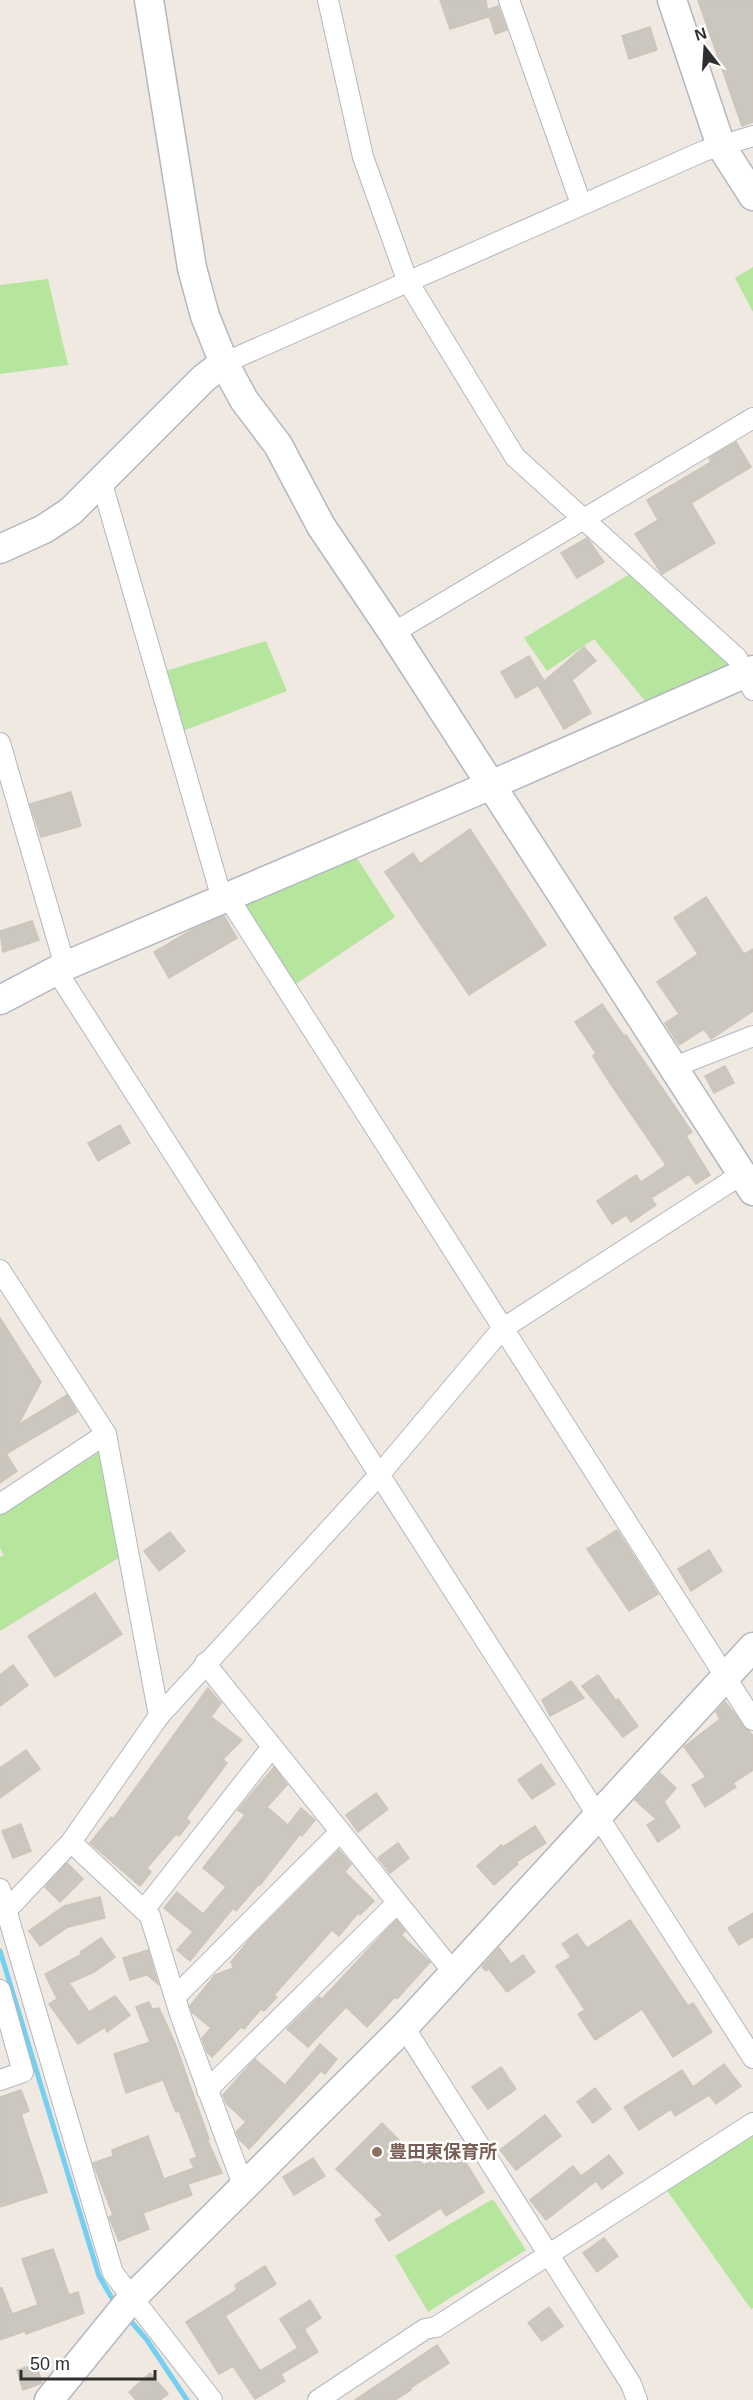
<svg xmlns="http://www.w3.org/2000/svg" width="753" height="2400" viewBox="0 0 753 2400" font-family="Helvetica,'Noto Sans JP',sans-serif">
<rect width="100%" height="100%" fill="#efe9e1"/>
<g fill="#b6e59e">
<path d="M753 267V312L735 278Z"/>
<path d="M48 279 68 365 0 374V285Z"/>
<path d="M640 568 742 671 655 713 594 639 547 671 524 638Z"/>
<path d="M266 641 287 691 175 734 165 671Z"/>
<path d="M349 846 395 917 287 990 228 897Z"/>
<path d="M99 1452 120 1557 0 1631V1557L4 1555 0 1548V1515Z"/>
<path d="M753 2131V2308L751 2309 661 2182Z"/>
<path d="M493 2199 526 2250 428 2312 395 2256Z"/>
</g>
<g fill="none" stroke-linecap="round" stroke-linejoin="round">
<g stroke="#75cff0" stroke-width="5">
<path d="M0 1951 99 2276 116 2305"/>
<path d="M128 2318 147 2340 187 2400"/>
</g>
</g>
<g fill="#cbc7bf" stroke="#cbc5ba" stroke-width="1.5">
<path d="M440 0H486L488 17 450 29Z"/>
<path d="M698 0H753V122L742 126Z"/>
<path d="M498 6 507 30 495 34 487 10Z"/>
<path d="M650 27 657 50 629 59 622 36Z"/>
<path d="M736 442 751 467 691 503 715 543 662 574 635 534 658 520 647 500 711 462 709 458Z"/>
<path d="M587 538 604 562 577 578 561 553Z"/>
<path d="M584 647 596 661 572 680 591 713 564 729 538 685 540 684 516 698 501 672 529 656 544 681Z"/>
<path d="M71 792 81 826 41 837 30 804Z"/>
<path d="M470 829 546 945 469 995 385 872 413 853 420 864Z"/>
<path d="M706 897 744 954 753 949V1011L711 1039 704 1029 679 1045 665 1023 679 1014 657 982 698 954 674 918Z"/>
<path d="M224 916 237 938 169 978 154 952 192 930Z"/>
<path d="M32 921 39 940 3 952 0 931Z"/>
<path d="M602 1004 624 1036 626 1035 692 1132 686 1136 710 1175 696 1184 689 1174 651 1198 656 1205 631 1222 626 1215 612 1224 597 1201 636 1175 641 1182 666 1165 610 1083 593 1056 596 1053 575 1022Z"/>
<path d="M725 1066 734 1083 714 1093 705 1076Z"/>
<path d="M120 1125 130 1143 98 1161 88 1143Z"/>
<path d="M0 1318 41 1382 18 1425 67 1395 77 1412 6 1454 17 1471 0 1483Z"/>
<path d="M617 1530 658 1594 629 1611 587 1549Z"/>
<path d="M170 1532 185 1551 159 1571 144 1551Z"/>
<path d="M709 1550 722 1571 691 1591 678 1569Z"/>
<path d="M95 1593 122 1634 55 1677 28 1636Z"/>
<path d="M13 1665 28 1685 0 1706V1675Z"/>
<path d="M598 1675 616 1701 618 1699 638 1726 623 1737 582 1686Z"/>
<path d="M571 1681 584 1698 550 1716 542 1700Z"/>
<path d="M208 1688 221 1703 211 1717 242 1740 223 1759 227 1763 186 1818 190 1822 179 1836 176 1834 147 1868 151 1872 140 1886 90 1843 111 1817 113 1819Z"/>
<path d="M725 1702 753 1736V1770L733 1783 736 1787 705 1807 692 1785 706 1777 684 1747 720 1719 716 1712Z"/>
<path d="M26 1750 40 1769 0 1798V1768Z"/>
<path d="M541 1764 555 1784 532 1799 518 1780Z"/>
<path d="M274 1767 287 1785 267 1807 288 1825 301 1808 315 1820 302 1836 300 1834 260 1885 259 1884 236 1911 233 1908 190 1961 177 1950 193 1932 164 1908 177 1892 203 1914 226 1887 203 1868 245 1815 238 1810Z"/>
<path d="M660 1773 676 1788 664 1802 680 1827 658 1842 647 1825 656 1819 635 1800Z"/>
<path d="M376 1793 388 1809 358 1832 346 1815Z"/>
<path d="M21 1824 31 1851 13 1858 2 1831Z"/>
<path d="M535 1826 546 1843 516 1862 518 1864 494 1885 477 1866 501 1845 503 1847Z"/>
<path d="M398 1843 409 1858 390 1873 378 1858Z"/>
<path d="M339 1850 351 1864 345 1872 374 1901 360 1915 358 1913 339 1936 332 1930 274 1995 277 1997 264 2011 261 2009 244 2029 241 2027 212 2057 207 2052 202 2038 211 2028 192 2012 190 2006 215 1975 233 1968 231 1962 250 1939Z"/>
<path d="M67 1863 83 1879 60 1902 45 1887Z"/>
<path d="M100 1897 105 1918 68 1927 40 1946 29 1931 64 1906Z"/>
<path d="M753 1913V1937L739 1945 728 1928Z"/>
<path d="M396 1920 405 1931 401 1935 430 1962 397 1999 395 1997 367 2027 346 2007 308 2047 287 2029 319 1997 322 1999Z"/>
<path d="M630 1920 688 2006 693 2003 712 2032 673 2057 642 2009 595 2040 578 2014 585 2010 556 1966 571 1957 562 1944 577 1934 587 1948Z"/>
<path d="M101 1938 115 1957 94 1972 69 1983 89 2012 115 1996 130 2015 107 2032 105 2027 78 2044 49 2004 57 1999 45 1974 82 1954 80 1952Z"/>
<path d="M499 1948 511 1964 523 1955 535 1972 507 1992 489 1969 486 1971 482 1967Z"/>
<path d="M148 1950 158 1984 145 1973 146 1975 130 1980 123 1958Z"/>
<path d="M149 2002 152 2009 159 2008 175 2043 209 2139H207L222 2173 188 2184 192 2195 143 2213 149 2229 119 2241 109 2217 113 2215 93 2163 113 2156 112 2150 148 2136 164 2179 194 2168 190 2160 197 2157 179 2111 176 2112 163 2080 126 2093 114 2054 150 2042 136 2007Z"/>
<path d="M320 2044 337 2059 325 2074 321 2071 249 2149 239 2139 236 2132 246 2122 226 2103 223 2095 255 2059 285 2085Z"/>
<path d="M724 2064 741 2086 716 2104 709 2095 675 2116 671 2109 639 2130 624 2107 682 2070 693 2087Z"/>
<path d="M501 2067 516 2089 488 2109 472 2087Z"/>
<path d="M595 2088 611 2109 593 2123 577 2102Z"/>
<path d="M21 2090 29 2111 21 2114 47 2192 0 2207V2097Z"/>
<path d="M545 2115 561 2136 516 2170 500 2150Z"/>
<path d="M382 2123 424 2165 455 2145 484 2192 446 2216 441 2208 389 2241 375 2220 383 2215 336 2169Z"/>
<path d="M609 2155 623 2173 602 2189 596 2181 546 2220 530 2200 573 2166 581 2176Z"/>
<path d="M313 2158 325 2176 294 2195 283 2177Z"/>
<path d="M604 2238 618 2256 597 2272 583 2253Z"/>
<path d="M53 2249 69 2295 78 2292 84 2313 26 2334 25 2331 0 2340V2288H2L12 2314 38 2305 22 2259Z"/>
<path d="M265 2266 276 2284 225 2316 260 2371 298 2348 280 2319 310 2300 321 2318 304 2329 318 2352 281 2374 285 2381 255 2399 233 2366 219 2374 186 2322 237 2290 235 2285Z"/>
<path d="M549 2307 563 2326 542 2341 528 2323Z"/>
<path d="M437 2345 449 2363 410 2388 411 2390 395 2400H355Z"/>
<path d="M36 2364 42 2383 23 2390 17 2370Z"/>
<path d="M150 2373 168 2394 160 2400H136L129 2392Z"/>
</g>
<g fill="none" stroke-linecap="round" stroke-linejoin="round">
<defs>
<g id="street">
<path d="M328 0 363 157 407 280 515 457 737 658 753 690"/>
<path d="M509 0 581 204"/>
<path d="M224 363 704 151 753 136"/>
<path d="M101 480 222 899"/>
<path d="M393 633 753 418"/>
<path d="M0 743 65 966"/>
<path d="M228 897 753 1720"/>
<path d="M56 970 753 2058"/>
<path d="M674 1067 753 1036"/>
<path d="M0 1270 106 1434 159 1716"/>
<path d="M0 1504 106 1434"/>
<path d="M205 1663 454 1973"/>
<path d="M71 1842 150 1916 181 2017 243 2185"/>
<path d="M0 1889 113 2273 212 2400"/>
<path d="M144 1910 272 1747"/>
<path d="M0 1913 6 1911 71 1842 159 1716 380 1474 502 1329 742 1174"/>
<path d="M0 1990 23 2072 0 2080"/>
<path d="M175 1997 340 1832"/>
<path d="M404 2027 631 2384 637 2400"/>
<path d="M207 2090 397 1903"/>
<path d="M318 2400 425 2329 436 2327 753 2123"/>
</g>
<g id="secondary">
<path d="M149 0 192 268 205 316 224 363 244 400 278 445 321 526 393 633 753 1191"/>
<path d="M672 0 721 146 753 196"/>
<path d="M0 549 44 529 71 511 204 378 224 363"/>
<path d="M0 1000 65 966 491 785 753 670"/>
<path d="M49 2400 132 2298 404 2027 753 1647"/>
</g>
</defs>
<use href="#street" stroke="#b4b7c1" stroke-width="22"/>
<use href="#secondary" stroke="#b4b7c1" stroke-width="31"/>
<use href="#street" stroke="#fff" stroke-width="20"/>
<use href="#secondary" stroke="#fff" stroke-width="28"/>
</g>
<circle fill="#8d6e63" stroke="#fff" stroke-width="2" cx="377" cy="2152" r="6"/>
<g text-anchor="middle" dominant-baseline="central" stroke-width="5" stroke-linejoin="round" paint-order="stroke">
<g font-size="18" font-weight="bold" fill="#785e54" stroke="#fff" text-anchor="start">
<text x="389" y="2152">豊田東保育所</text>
</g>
</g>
<g transform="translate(705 48) rotate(343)" stroke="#ffffff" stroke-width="4.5" paint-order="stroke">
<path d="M0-4.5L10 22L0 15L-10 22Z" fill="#2e2e2e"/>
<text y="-9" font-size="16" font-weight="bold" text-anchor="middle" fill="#2e2e2e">N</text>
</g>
<path d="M21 2370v9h134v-9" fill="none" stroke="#2e2e2e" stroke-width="3"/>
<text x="30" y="2370" font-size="18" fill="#2e2e2e" stroke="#ffffff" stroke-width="4.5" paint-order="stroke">50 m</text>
</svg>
